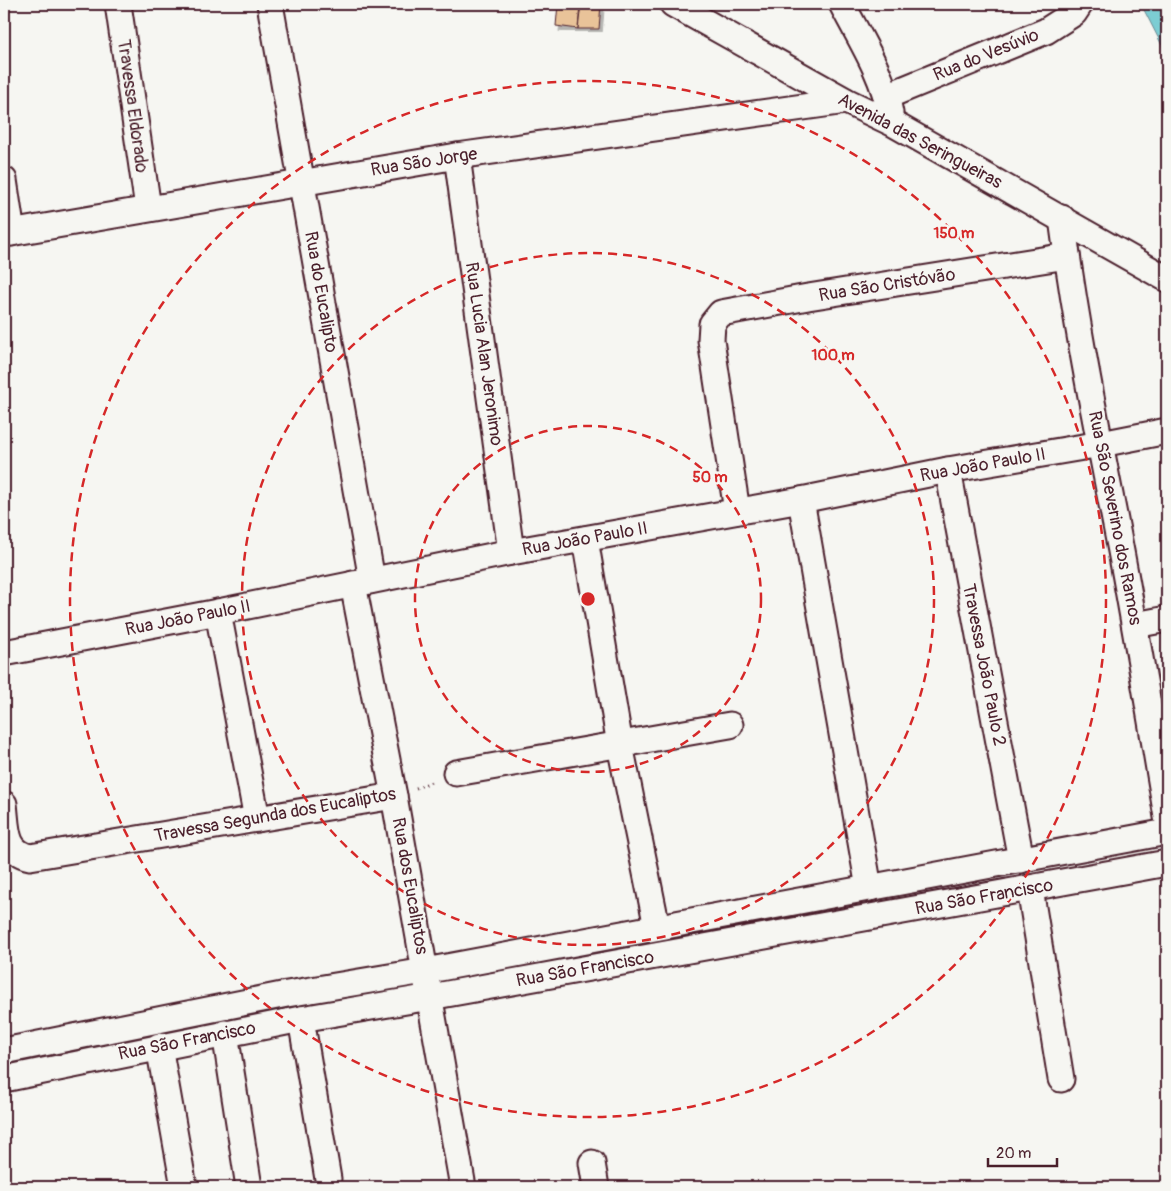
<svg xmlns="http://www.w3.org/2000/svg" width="1171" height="1191" viewBox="0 0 1171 1191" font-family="Pangolin,sans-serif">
<defs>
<filter id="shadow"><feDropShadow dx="3" dy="5.5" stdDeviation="0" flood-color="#0004"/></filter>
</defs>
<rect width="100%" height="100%" fill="#f6f6f2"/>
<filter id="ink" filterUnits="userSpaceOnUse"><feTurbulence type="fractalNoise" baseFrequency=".02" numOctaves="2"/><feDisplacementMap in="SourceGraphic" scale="10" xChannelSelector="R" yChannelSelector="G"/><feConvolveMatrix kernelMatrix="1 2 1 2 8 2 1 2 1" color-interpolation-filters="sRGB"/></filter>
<g filter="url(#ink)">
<path fill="#7ccdd3" stroke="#688790" d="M1141 4H1167V55Z"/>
<g fill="#e9c399" stroke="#4a1f2b" filter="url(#shadow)">
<path d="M558 4H580L578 29 556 26Z"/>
<path d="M581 4H601L599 29H578Z"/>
</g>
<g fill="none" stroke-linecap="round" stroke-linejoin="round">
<defs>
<g id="minor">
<path d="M118 4 148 208"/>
<path d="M270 4 372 580"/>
<path d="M673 4 846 101 892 123 1167 279"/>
<path d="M842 4C860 39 883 74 890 113"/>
<path d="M887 96 1046 31 1074 13 1080 4"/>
<path d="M457 156 511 552"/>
<path d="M4 180 12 233"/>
<path d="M1062 218C1076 328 1099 437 1120 546 1137 636 1152 727 1167 817"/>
<path d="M4 234 457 156 846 101"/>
<path d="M948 470 1021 860"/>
<path d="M801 500 869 888"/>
<path d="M737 511 711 340 712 324 721 313 808 297 1067 256"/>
<path d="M585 539 620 745 657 927"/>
<path d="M353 584 394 796 463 1187"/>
<path d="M218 612 257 819"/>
<path d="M1135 625 1167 619"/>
<path d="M4 653 218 612 511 552 801 500 948 470 1101 444 1167 431"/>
<path d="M456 773 730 725"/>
<path d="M4 804C7 827 4 852 30 857L394 796"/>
<path d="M1030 889 1061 1079"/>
<path d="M301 1019 328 1179"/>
<path d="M225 1033 249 1187"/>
<path d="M159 1046 184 1187"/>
<path d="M4 1051 287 994 425 971 1167 832"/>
<path d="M4 1079 301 1019 430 997 1167 863"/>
<path d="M592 1163 596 1187"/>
</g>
</defs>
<use href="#minor" stroke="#4a1f2b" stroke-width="29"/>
<path stroke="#4a1f2b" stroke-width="3" stroke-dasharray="1 4" stroke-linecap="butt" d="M416 788 434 781"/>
<use href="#minor" stroke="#f6f6f2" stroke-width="25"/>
</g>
</g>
<g fill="none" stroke="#d62828" stroke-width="2.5" stroke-dasharray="9 6">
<circle cx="588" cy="599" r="173"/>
<circle cx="588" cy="599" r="346"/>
<circle cx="588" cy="599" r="518"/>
</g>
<g text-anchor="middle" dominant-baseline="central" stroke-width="5" stroke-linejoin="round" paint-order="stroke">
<g font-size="18" fill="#4a1f2b" stroke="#f6f6f2">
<text transform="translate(986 55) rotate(-22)">Rua do Vesúvio</text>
<text transform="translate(133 106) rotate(82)">Travessa Eldorado</text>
<text transform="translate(920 141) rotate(28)">Avenida das Seringueiras</text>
<text transform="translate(424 162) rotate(-9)">Rua São Jorge</text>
<text transform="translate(887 285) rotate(-9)">Rua São Cristóvão</text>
<text transform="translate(321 292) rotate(80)">Rua do Eucalipto</text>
<text transform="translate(484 354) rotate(82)">Rua Lucia Alan Jeronimo</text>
<text transform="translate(983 465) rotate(-10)">Rua João Paulo II</text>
<text transform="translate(1115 518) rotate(79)">Rua São Severino dos Ramos</text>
<text transform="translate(585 539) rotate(-10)">Rua João Paulo II</text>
<text transform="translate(188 618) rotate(-11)">Rua João Paulo II</text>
<text transform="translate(984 665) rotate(79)">Travessa João Paulo 2</text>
<text transform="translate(275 815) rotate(-10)">Travessa Segunda dos Eucaliptos</text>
<text transform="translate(410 886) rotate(80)">Rua dos Eucaliptos</text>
<text transform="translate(984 897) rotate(-10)">Rua São Francisco</text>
<text transform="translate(585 969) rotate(-10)">Rua São Francisco</text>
<text transform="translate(187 1041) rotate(-11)">Rua São Francisco</text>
</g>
</g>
<circle cx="588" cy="599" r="8" fill="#d62828" stroke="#f6f6f2" stroke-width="2.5"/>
<g font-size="15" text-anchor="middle" font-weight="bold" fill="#d62828" stroke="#f6f6f2" stroke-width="5" stroke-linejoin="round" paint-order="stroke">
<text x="954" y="238">150 m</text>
<text x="833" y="360">100 m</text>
<text x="710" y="482">50 m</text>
</g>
<rect width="1171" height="1191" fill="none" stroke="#f6f6f2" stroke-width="20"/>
<rect x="10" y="10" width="1151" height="1171" fill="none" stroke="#4a1f2b" stroke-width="2" filter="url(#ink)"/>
<path d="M988 1158v8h69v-8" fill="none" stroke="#4a1f2b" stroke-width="2.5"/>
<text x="996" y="1158" font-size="15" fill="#4a1f2b" stroke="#f6f6f2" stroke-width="4" paint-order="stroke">20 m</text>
</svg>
